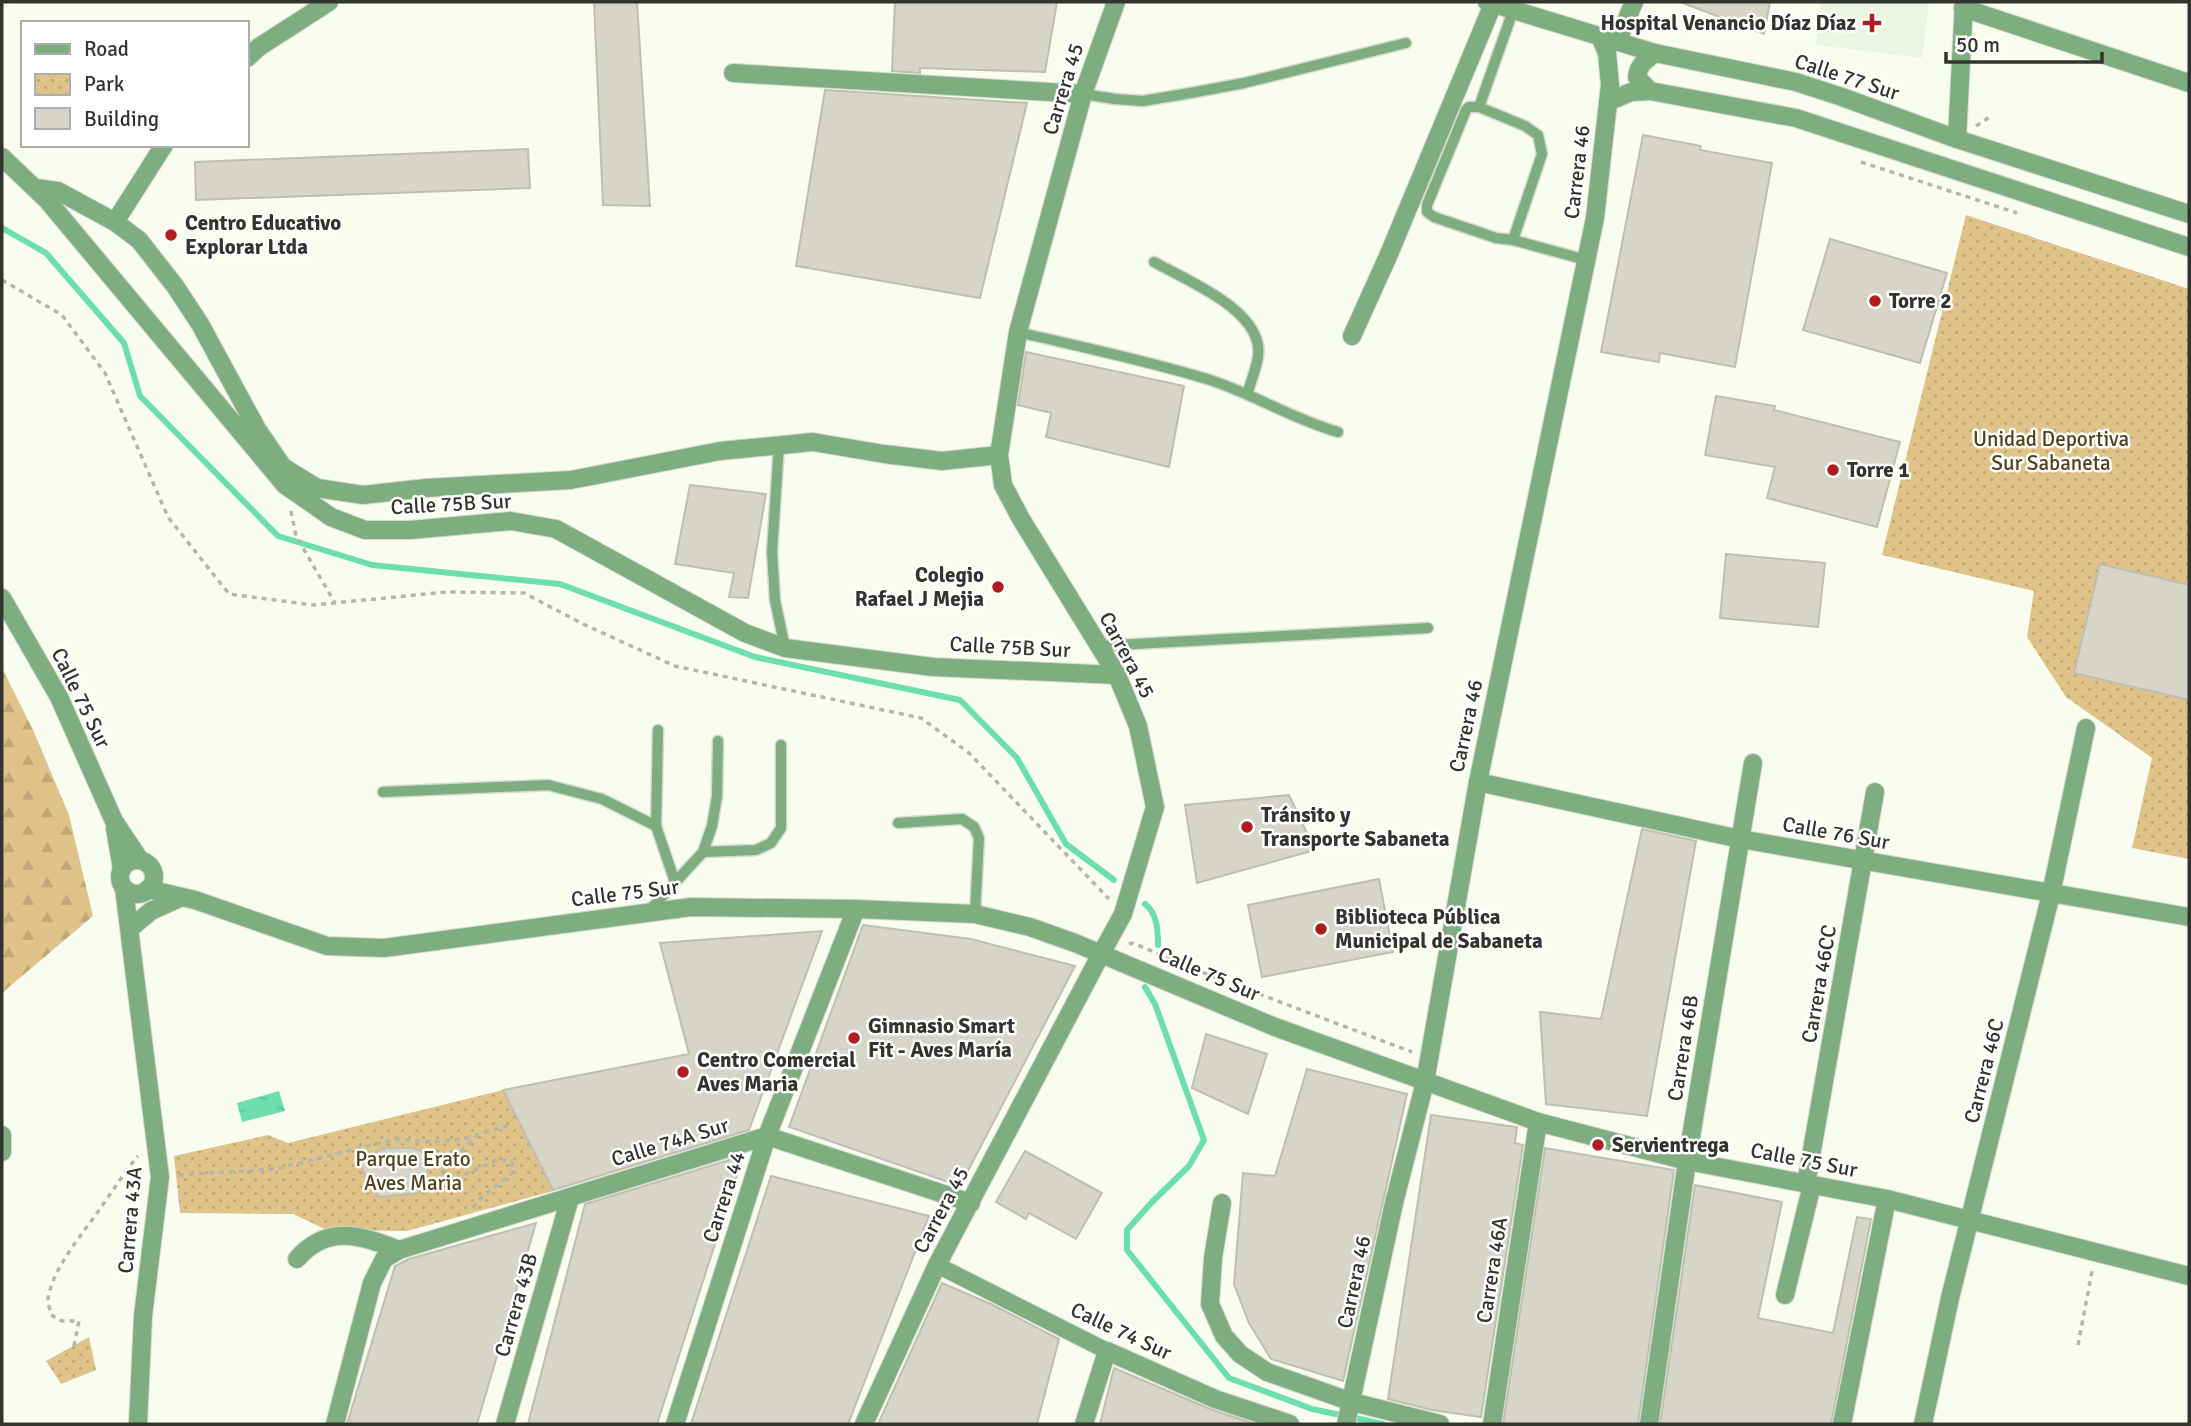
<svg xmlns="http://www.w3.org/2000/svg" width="2191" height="1426" viewBox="0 0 2191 1426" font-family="Signika,sans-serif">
<defs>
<pattern id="forest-firs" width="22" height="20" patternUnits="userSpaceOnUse" patternTransform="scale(1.75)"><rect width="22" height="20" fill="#dfc388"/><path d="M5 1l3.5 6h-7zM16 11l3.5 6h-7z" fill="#c0a876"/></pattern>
<pattern id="park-dots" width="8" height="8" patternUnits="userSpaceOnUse" patternTransform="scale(1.75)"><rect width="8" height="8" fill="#dfc388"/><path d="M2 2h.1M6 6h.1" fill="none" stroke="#c0a876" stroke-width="1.8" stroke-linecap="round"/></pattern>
<pattern id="water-ripples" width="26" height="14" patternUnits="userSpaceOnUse" patternTransform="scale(1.75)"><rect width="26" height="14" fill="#6cdeb0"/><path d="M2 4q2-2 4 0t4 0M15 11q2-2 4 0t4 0" fill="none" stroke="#5ebf98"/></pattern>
</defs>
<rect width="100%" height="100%" fill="#f8fdf0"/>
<path fill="#ecf5e0" d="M1821 2H1929L1922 58 1816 45Z"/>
<path fill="url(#forest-firs)" d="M2 668 34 732 69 815 93 916 2 993Z"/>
<g fill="url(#park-dots)">
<path d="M1966 215 2189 289V859L2132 848 2152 758 2066 697 2027 637 2034 591 1882 555Z"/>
<path d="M503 1090 553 1191 407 1231 327 1230 293 1214 180 1213 174 1156 268 1135 288 1143Z"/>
<path d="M89 1337 96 1370 61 1384 46 1361Z"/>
</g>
<path fill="url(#water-ripples)" d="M279 1091 285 1111 242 1122 237 1103Z"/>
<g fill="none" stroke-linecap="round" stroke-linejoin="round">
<g stroke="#6cdeb0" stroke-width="6">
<path d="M2 228 46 253 124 343 140 396 278 536 372 565 560 584 755 657 960 700 1017 758 1066 844 1114 880"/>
<path d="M1145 904C1157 913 1158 930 1158 945"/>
<path d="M1145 987 1155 1004 1204 1140 1189 1166 1152 1202 1127 1230V1250L1229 1378 1312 1409 1383 1424"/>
</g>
</g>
<g fill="#d6d5c8" stroke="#bfbfb1" stroke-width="2">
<path d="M594 2H637L650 206 603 205Z"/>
<path d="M895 2H1057L1045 72 920 68V73L892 71Z"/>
<path d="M1683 2H1770L1764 34 1683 3Z"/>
<path d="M825 90 1027 103 980 298 796 266Z"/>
<path d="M1643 135 1701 146 1700 150 1772 163 1735 367 1660 353 1659 362 1601 352Z"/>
<path d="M528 149 530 188 196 200 195 162Z"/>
<path d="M1830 239 1947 273 1920 363 1803 330Z"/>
<path d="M1026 352 1184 386 1169 467 1046 437 1051 413 1018 405Z"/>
<path d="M1716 396 1775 406 1774 410 1900 442 1877 527 1767 498 1775 467 1705 455Z"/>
<path d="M690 485 766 494 748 598 729 597 734 573 675 564Z"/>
<path d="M1726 554 1825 563 1818 627 1720 618Z"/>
<path d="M2100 564 2189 585V700L2074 673Z"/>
<path d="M1289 795 1315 850 1197 883 1185 805Z"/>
<path d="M1642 829 1696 841 1647 1116 1546 1104 1540 1012 1601 1019Z"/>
<path d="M1379 879 1393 952 1262 977 1248 905Z"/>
<path d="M863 925 971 939 1075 966 960 1186 789 1127Z"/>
<path d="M822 931 749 1130 553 1190 503 1090 689 1054 660 943Z"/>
<path d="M1206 1034 1267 1054 1248 1114 1192 1088Z"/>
<path d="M1307 1069 1407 1094 1343 1381 1271 1359 1249 1323 1234 1284 1243 1173 1275 1176Z"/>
<path d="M1431 1115 1517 1127 1515 1143 1523 1145 1481 1417 1432 1410 1388 1399Z"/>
<path d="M386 1148H413L434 1156 418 1193 379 1197 366 1178 359 1159Z"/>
<path d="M1545 1148 1674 1170 1638 1424H1503Z"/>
<path d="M1025 1151 1102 1193 1076 1239 1029 1213 1026 1219 996 1202Z"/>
<path d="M739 1157H743L657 1424H528L585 1204Z"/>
<path d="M771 1176 929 1216 848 1424H691Z"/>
<path d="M1695 1185 1782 1202 1758 1318 1833 1333 1857 1217 1871 1219 1831 1424H1660Z"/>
<path d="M536 1223 477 1424H347L395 1266 409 1259Z"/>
<path d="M942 1283 993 1305 1059 1339 1037 1424H878Z"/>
<path d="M1114 1368 1210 1409 1255 1424H1100Z"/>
</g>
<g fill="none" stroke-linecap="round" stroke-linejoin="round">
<defs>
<g id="service">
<path d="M1083 94 1115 99 1143 101 1196 92 1244 83 1406 43"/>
<path d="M1479 107H1469L1466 110 1427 205V212L1434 217 1496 238 1513 240 1542 154 1538 135 1525 126 1479 107 1513 11"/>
<path d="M1513 240 1586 260"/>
<path d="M1154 262C1186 280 1265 311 1258 357 1256 369 1251 382 1247 394"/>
<path d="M1018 332C1081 347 1145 360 1207 379 1252 393 1292 419 1338 432"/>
<path d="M779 445 772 552 775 600 785 648"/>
<path d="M1099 646 1428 628"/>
<path d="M658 730 656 826 675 882"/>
<path d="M383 792 548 785 602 799 656 826"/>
<path d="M898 823 962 819 974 827 979 838 975 914"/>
<path d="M703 852 756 850 771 843 781 828V745"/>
<path d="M648 912 703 852 712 826 717 796 718 741"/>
</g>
<path id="pedestrian" d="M937 1265 1107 1351"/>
<g id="minor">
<path d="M1963 8 2189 83"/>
<path d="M1617 42 1634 2"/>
<path d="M247 58 259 47 329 2"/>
<path d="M733 73 1083 94"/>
<path d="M1957 139 1964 2"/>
<path d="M2 157 47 200 285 485 331 517 365 530H410L511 521 556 529 745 633 785 648 933 667 1117 675"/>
<path d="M35 188 58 191 115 222 139 240 175 286 200 324 257 429 283 467 317 488 363 495 426 488 571 480 720 451 813 442 884 454 942 461 999 455"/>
<path d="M115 222 164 145"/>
<path d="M1352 336 1389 254 1493 4"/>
<path d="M2 598 59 697 114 821 140 860"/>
<path d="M1478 782 1740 839 2189 917"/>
<path d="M115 828 122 869"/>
<path d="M2 1135V1152"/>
<path d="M1806 1184 1875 792"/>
<path d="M1222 1203 1213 1258 1210 1304 1224 1336 1240 1354 1267 1372 1352 1402 1440 1424"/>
<path d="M297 1259C327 1224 361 1235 399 1250"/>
<path d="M1785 1295 1812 1185"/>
<path d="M335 1424 372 1283 384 1259 399 1250 767 1136 971 1203"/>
<path d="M505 1424 570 1198"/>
<path d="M675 1424 767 1136 856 909"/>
<path d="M864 1424 937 1265 1101 954"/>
<path d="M1084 1424 1107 1351 1215 1399 1290 1424"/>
<path d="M1346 1424 1394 1203 1425 1082"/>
<path d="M1492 1424 1538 1122"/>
<path d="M1649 1424 1687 1161 1753 763"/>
<path d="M1842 1424 1887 1199"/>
<path d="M1923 1424 1950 1298 2051 894 2086 728"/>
</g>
<g id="tertiary">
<path d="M1487 2 1655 53 1796 82 1842 97 1957 139 2189 214"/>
<path d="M1650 91 1637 77C1638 65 1646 60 1655 53"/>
<path d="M1608 102 1631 92 1650 91 1796 118 2189 247"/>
<circle cx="137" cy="877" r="17"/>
<path d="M124 888 160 1177 143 1316 138 1424"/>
<path d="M148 889 195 900 327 946 384 948 691 907 856 909 975 914 1030 927 1075 943 1275 1027 1538 1122 1687 1161 1887 1199 2189 1276"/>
<path d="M133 926 151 911 182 897"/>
<path d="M1101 954 1123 914 1155 807 1138 726 1117 675 1021 519 1003 485 999 455 1018 332 1083 94 1116 2"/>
<path d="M1425 1082 1478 782 1595 218 1610 85 1607 53 1600 36"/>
</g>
</defs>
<use href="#service" stroke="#d4d9cd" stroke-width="13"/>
<use href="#pedestrian" stroke="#d4d9cd" stroke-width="18"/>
<use href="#minor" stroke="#d4d9cd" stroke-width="20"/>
<use href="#tertiary" stroke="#d4d9cd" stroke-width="20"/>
<g stroke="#b2b6ac" stroke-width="3.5" stroke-dasharray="5 5" stroke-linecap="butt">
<path d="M1976 126 1991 116"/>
<path d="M1861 162 2017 213"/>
<path d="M2 280 62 315 105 373 168 517 229 594 313 605 447 592 524 593 583 624 675 666 921 718 969 753 1109 899"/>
<path d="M291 511 296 536 335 603"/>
<path d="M1129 944 1133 943 1196 970 1412 1052"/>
<path d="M179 1175 275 1169 396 1139 430 1142 464 1139 513 1124"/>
<path d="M473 1208C483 1192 501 1185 514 1171L511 1162 500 1159 454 1179 442 1175 446 1165 476 1137"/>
<path d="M2078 1345 2092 1271"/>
<path d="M74 1346 79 1321H62L51 1315C50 1310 48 1303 48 1299 53 1265 88 1228 106 1200 117 1185 126 1170 138 1156"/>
</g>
<use href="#service" stroke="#7ead7f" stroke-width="10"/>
<use href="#pedestrian" stroke="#7ead7f" stroke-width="16"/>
<use href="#minor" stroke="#7ead7f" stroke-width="18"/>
<use href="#tertiary" stroke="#7ead7f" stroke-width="18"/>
</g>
<g fill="#af1d21" stroke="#fff" stroke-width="2.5">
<path d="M1868.5 12.5h7v7h7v7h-7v7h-7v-7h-7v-7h7z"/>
<circle cx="171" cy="235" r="7"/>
<circle cx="1875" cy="301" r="7"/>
<circle cx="1833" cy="470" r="7"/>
<circle cx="998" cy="587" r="7"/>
<circle cx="1247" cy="827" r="7"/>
<circle cx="1321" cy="929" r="7"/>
<circle cx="854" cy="1038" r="7"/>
<circle cx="683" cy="1072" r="7"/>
<circle cx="1598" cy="1145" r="7"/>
</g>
<g text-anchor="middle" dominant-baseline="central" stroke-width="5" stroke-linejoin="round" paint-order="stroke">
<g font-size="21" font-weight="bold" fill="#32342f" stroke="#fff" text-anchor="start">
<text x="1856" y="23" text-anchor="end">Hospital Venancio Díaz Díaz</text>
<text x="185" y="223">Centro Educativo<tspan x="185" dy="24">Explorar Ltda</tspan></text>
<text x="1889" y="301">Torre 2</text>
<text x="1847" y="470">Torre 1</text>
<text x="984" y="575" text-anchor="end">Colegio<tspan x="984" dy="24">Rafael J Mejia</tspan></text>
<text x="1261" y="815">Tránsito y<tspan x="1261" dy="24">Transporte Sabaneta</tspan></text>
<text x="1335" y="917">Biblioteca Pública<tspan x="1335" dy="24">Municipal de Sabaneta</tspan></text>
<text x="868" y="1026">Gimnasio Smart<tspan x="868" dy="24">Fit - Aves María</tspan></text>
<text x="697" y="1060">Centro Comercial<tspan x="697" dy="24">Aves Maria</tspan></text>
<text x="1612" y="1145">Servientrega</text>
</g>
<g font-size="21" fill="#32342f" stroke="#fff">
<text transform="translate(1847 77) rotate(18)">Calle 77 Sur</text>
<text transform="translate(1063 89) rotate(-73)">Carrera 45</text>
<text transform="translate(1577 172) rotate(-83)">Carrera 46</text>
<text transform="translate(451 504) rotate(-3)">Calle 75B Sur</text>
<text transform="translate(1010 647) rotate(3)">Calle 75B Sur</text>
<text transform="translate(1127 655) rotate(62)">Carrera 45</text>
<text transform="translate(81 698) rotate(64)">Calle 75 Sur</text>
<text transform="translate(1466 726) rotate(-78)">Carrera 46</text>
<text transform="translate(1836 833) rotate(10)">Calle 76 Sur</text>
<text transform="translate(625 893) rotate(-7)">Calle 75 Sur</text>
<text transform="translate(1209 974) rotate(23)">Calle 75 Sur</text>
<text transform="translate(1819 984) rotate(-80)">Carrera 46CC</text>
<text transform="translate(1683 1048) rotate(-81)">Carrera 46B</text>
<text transform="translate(1984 1071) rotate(-76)">Carrera 46C</text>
<text transform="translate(670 1142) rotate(-17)">Calle 74A Sur</text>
<text transform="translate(1804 1160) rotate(11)">Calle 75 Sur</text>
<text transform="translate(724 1197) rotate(-72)">Carrera 44</text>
<text transform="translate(941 1210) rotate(-62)">Carrera 45</text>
<text transform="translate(130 1220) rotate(-85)">Carrera 43A</text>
<text transform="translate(1492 1270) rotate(-81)">Carrera 46A</text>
<text transform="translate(1354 1282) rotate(-78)">Carrera 46</text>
<text transform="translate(516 1305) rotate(-74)">Carrera 43B</text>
<text transform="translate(1121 1331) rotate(25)">Calle 74 Sur</text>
</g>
<g font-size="21" fill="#524018" stroke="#fff">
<text x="2051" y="439">Unidad Deportiva<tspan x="2051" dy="24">Sur Sabaneta</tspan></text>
<text x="413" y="1159">Parque Erato<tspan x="413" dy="24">Aves Maria</tspan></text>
</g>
</g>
<rect width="2191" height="1426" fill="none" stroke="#32342f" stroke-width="7"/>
<rect x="21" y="21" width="228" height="126" fill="#ffffff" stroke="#adaeac" stroke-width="2"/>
<rect x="35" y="44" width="35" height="10" fill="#7ead7f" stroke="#adaeac" stroke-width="2"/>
<text x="84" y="56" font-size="21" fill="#32342f">Road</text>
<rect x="35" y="74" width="35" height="21" fill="url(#park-dots)" stroke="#adaeac" stroke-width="2"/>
<text x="84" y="91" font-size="21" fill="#32342f">Park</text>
<rect x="35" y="108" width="35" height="21" fill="#d6d5c8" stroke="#adaeac" stroke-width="2"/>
<text x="84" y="126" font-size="21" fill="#32342f">Building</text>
<path d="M1946 52v10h156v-10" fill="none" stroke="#32342f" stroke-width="3.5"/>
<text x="1956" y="52" font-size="21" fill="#32342f" stroke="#ffffff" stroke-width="5" paint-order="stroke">50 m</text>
</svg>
